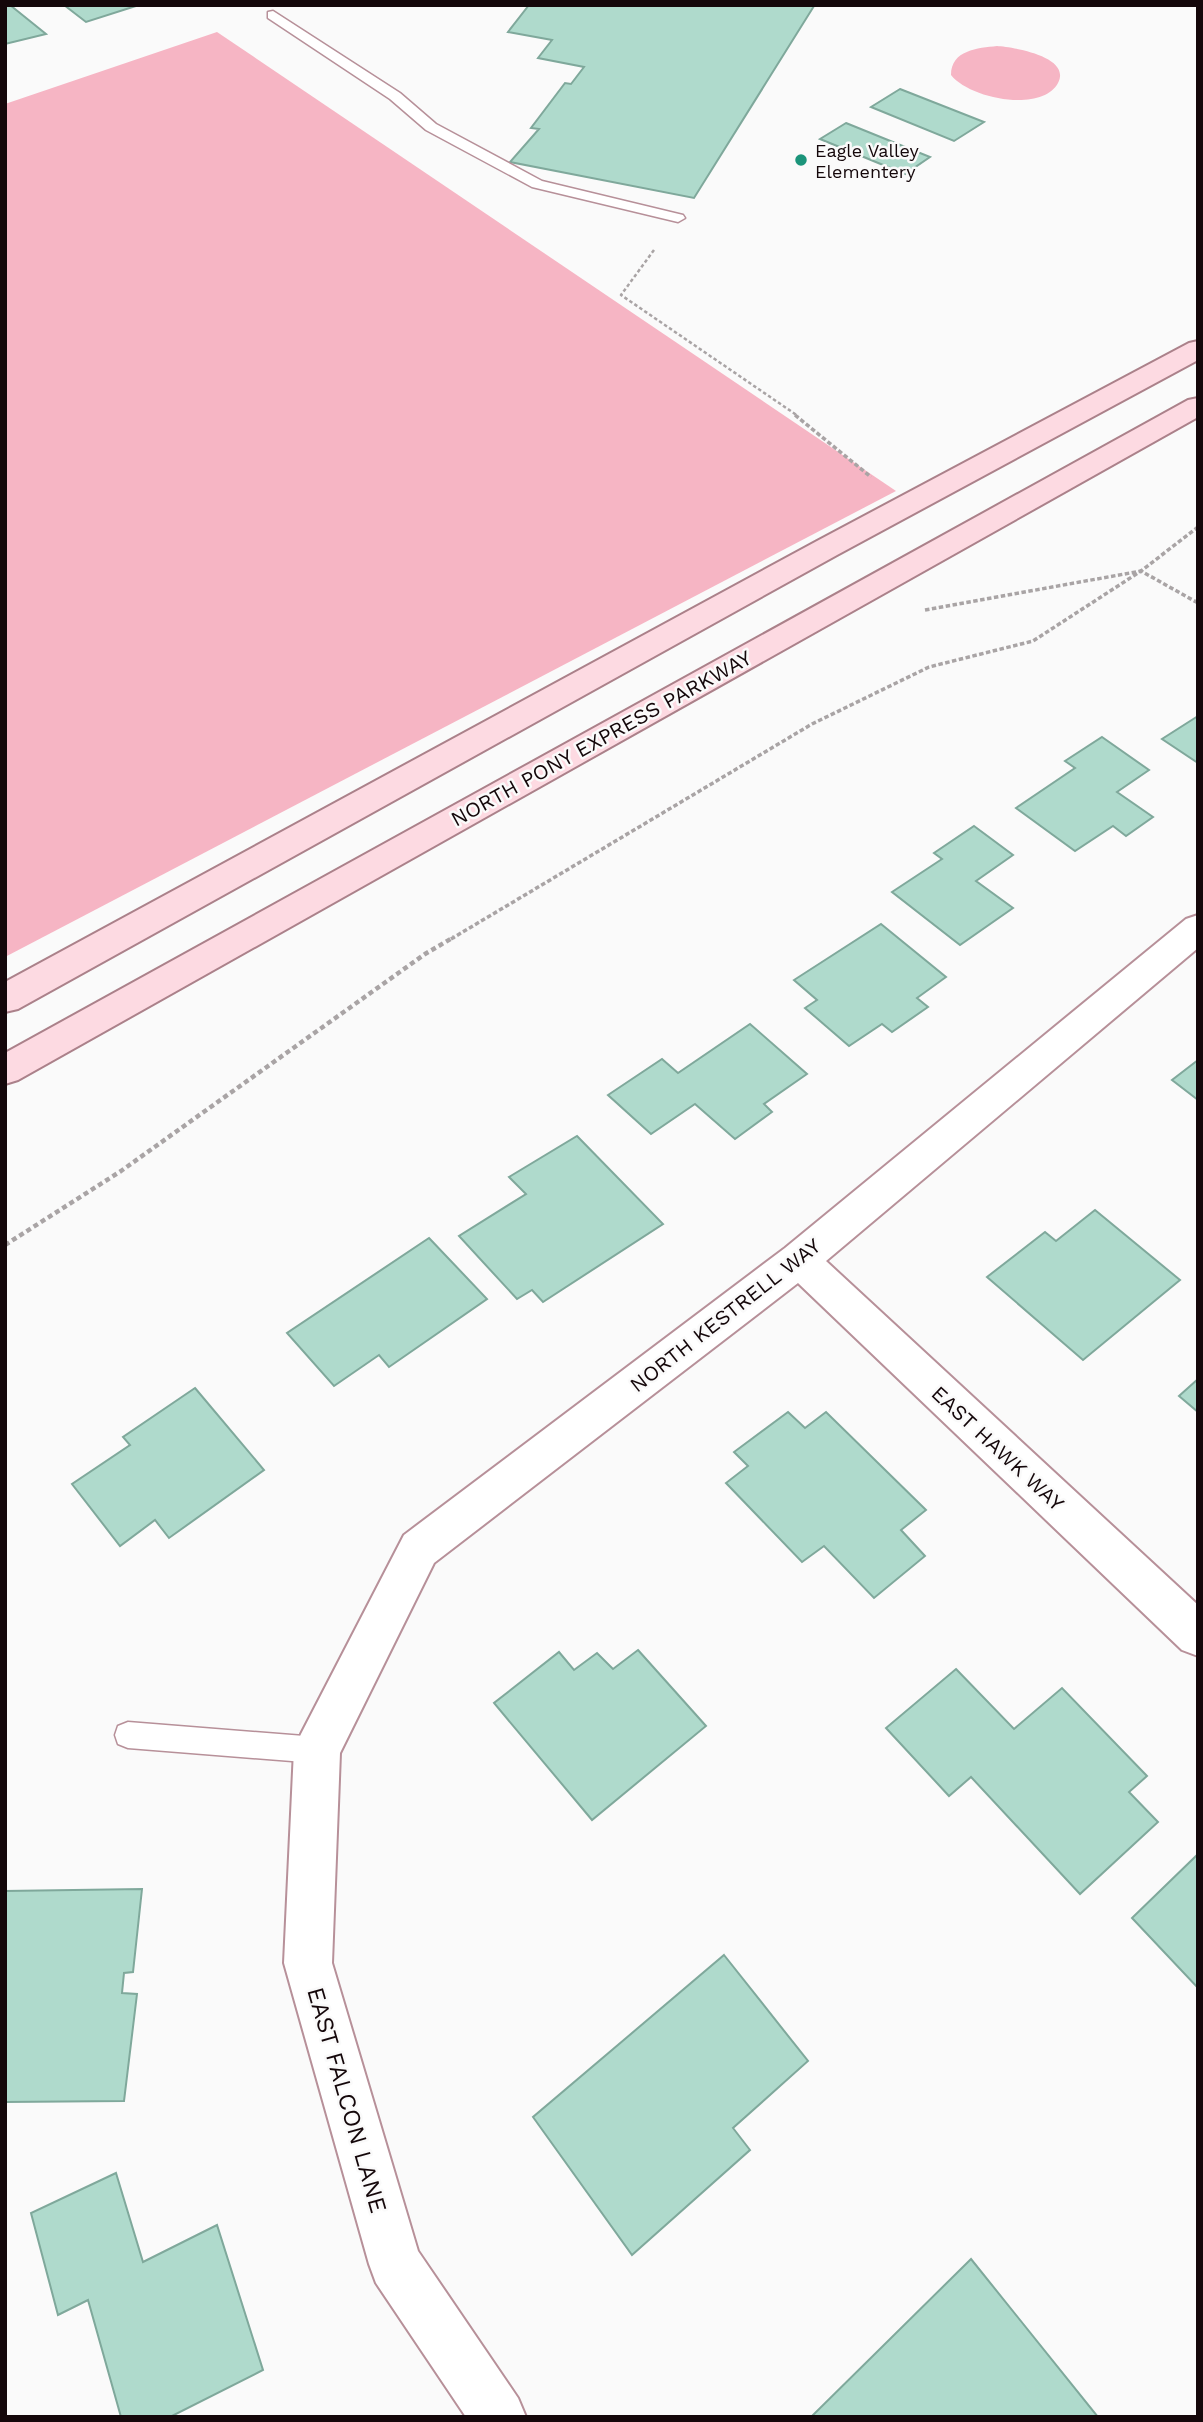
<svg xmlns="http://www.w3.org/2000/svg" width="1203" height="2422" viewBox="0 0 1203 2422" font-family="'Work Sans',sans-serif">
<rect width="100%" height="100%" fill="#fafafa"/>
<g fill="#f6b5c4">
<path d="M217 32 896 491 5 957V104Z"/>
<path d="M997 46C1012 47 1072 56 1058 83 1042 113 970 99 951 75 951 50 978 48 997 46Z"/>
</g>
<g fill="#afdacc" stroke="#7fa89b" stroke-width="2">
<path d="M10 5 46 34 5 44V6Z"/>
<path d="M64 5H139L86 22Z"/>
<path d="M529 5 563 6 817 5 814 6 694 198 510 162 539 129 531 128 565 83 571 84 584 67 538 58 552 40 508 32Z"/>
<path d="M900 89 984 122 954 141 871 107Z"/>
<path d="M846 123 930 157 905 174 820 139Z"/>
<path d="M1198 716V763L1162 739Z"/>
<path d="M1102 737 1149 770 1117 792 1153 817 1126 836 1113 826 1075 851 1016 808 1075 768 1065 761Z"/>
<path d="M974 826 1013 855 976 881 1013 908 960 945 892 892 942 859 934 853Z"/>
<path d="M881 924 946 977 917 998 928 1007 892 1032 882 1024 849 1046 805 1008 817 1000 794 980Z"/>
<path d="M750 1024 807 1074 764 1104 772 1112 735 1139 695 1104 651 1134 608 1095 662 1059 678 1073Z"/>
<path d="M1198 1060V1100L1172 1080Z"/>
<path d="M577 1136 663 1224 543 1302 532 1290 517 1299 459 1236 526 1194 509 1177Z"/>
<path d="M1095 1210 1180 1280 1083 1360 987 1277 1045 1232 1056 1241Z"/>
<path d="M429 1238 487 1299 389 1367 379 1355 334 1386 287 1333Z"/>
<path d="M1198 1379V1412L1179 1396Z"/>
<path d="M195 1388 264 1470 169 1538 155 1520 120 1546 72 1484 130 1445 123 1437Z"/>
<path d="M788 1412 805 1428 826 1412 926 1510 901 1530 925 1556 874 1598 824 1546 802 1562 726 1483 748 1466 734 1452Z"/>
<path d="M638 1650 706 1726 592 1820 494 1703 559 1652 574 1670 597 1653 613 1669Z"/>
<path d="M956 1669 1014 1729 1062 1688 1147 1776 1129 1792 1158 1822 1080 1894 971 1777 949 1796 886 1728Z"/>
<path d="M1196 1856 1198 1858V1988L1132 1918Z"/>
<path d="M142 1889 133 1972 124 1973 122 1993 137 1994 124 2101 5 2102V1891Z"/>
<path d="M724 1955 808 2061 733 2128 750 2150 632 2255 533 2117Z"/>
<path d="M116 2173 143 2262 217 2225 263 2370 170 2417H121L88 2300 58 2315 31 2213Z"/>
<path d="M971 2259 1098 2417H811Z"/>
</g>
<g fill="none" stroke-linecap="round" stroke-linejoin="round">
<defs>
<g id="lane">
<path d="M273 11 400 93 436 124 542 181 683 215 685 218 678 222 532 187 426 130 390 99 268 18V12Z"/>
<path d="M128 1722 317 1737 327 1741 331 1750 327 1759 317 1763 128 1748 118 1744 115 1735 118 1726Z"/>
</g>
<path id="street" d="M1198 915V948L826 1261 1198 1605V1656L1182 1650 798 1283 434 1563 340 1753 332 1963 418 2251 518 2398 526 2417H466L376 2283 369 2264 284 1963 294 1750 301 1734 404 1535 785 1248 1186 919Z"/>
<g id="primary">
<path d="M1198 341V360L837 555 18 1009 5 1012V982L817 541 1189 343Z"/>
<path d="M1198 398V417L18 1080 5 1084V1053L1188 400Z"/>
</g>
</defs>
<use href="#lane" stroke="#b79099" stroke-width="3"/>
<use href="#street" stroke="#b79099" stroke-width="4"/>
<use href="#primary" stroke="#ab818a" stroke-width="4"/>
<path stroke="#a9a4a5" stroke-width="2.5" stroke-dasharray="3.5 2.5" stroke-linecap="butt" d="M654 250 621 295 798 416"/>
<g stroke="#a9a4a5" stroke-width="3.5" stroke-dasharray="4.5 2.5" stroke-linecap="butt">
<path d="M795 415 871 477"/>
<path d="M925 610 1141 571 1198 603"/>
<path d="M451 939 812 724 929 667 1033 641 1141 571 1198 527"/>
</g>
<path stroke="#a9a4a5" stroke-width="4.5" stroke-dasharray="5 3.5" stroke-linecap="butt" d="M5 1245 121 1171 425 954 454 937"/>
<use href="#lane" fill="#fff" fill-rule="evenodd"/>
<use href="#street" fill="#fff" fill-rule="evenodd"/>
<use href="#primary" fill="#fddae2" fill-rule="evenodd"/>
</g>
<circle fill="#1b947a" stroke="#fafafa" stroke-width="2.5" cx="801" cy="160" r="7"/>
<g text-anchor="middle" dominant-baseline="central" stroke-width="5" stroke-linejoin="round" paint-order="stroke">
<g font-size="18" fill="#14070a" stroke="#fafafa" text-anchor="start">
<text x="815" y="150">Eagle Valley<tspan x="815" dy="21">Elementery</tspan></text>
</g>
<g font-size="21" fill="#14070a" stroke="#fafafa">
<text transform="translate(601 738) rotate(-29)">NORTH PONY EXPRESS PARKWAY</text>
<text transform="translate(725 1315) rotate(-38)">NORTH KESTRELL WAY</text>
<text transform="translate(998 1448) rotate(43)">EAST HAWK WAY</text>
</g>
<g font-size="24" fill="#14070a" stroke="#fafafa">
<text transform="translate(347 2100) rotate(74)">EAST FALCON LANE</text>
</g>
</g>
<rect width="1203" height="2422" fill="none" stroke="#14070a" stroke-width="14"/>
</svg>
